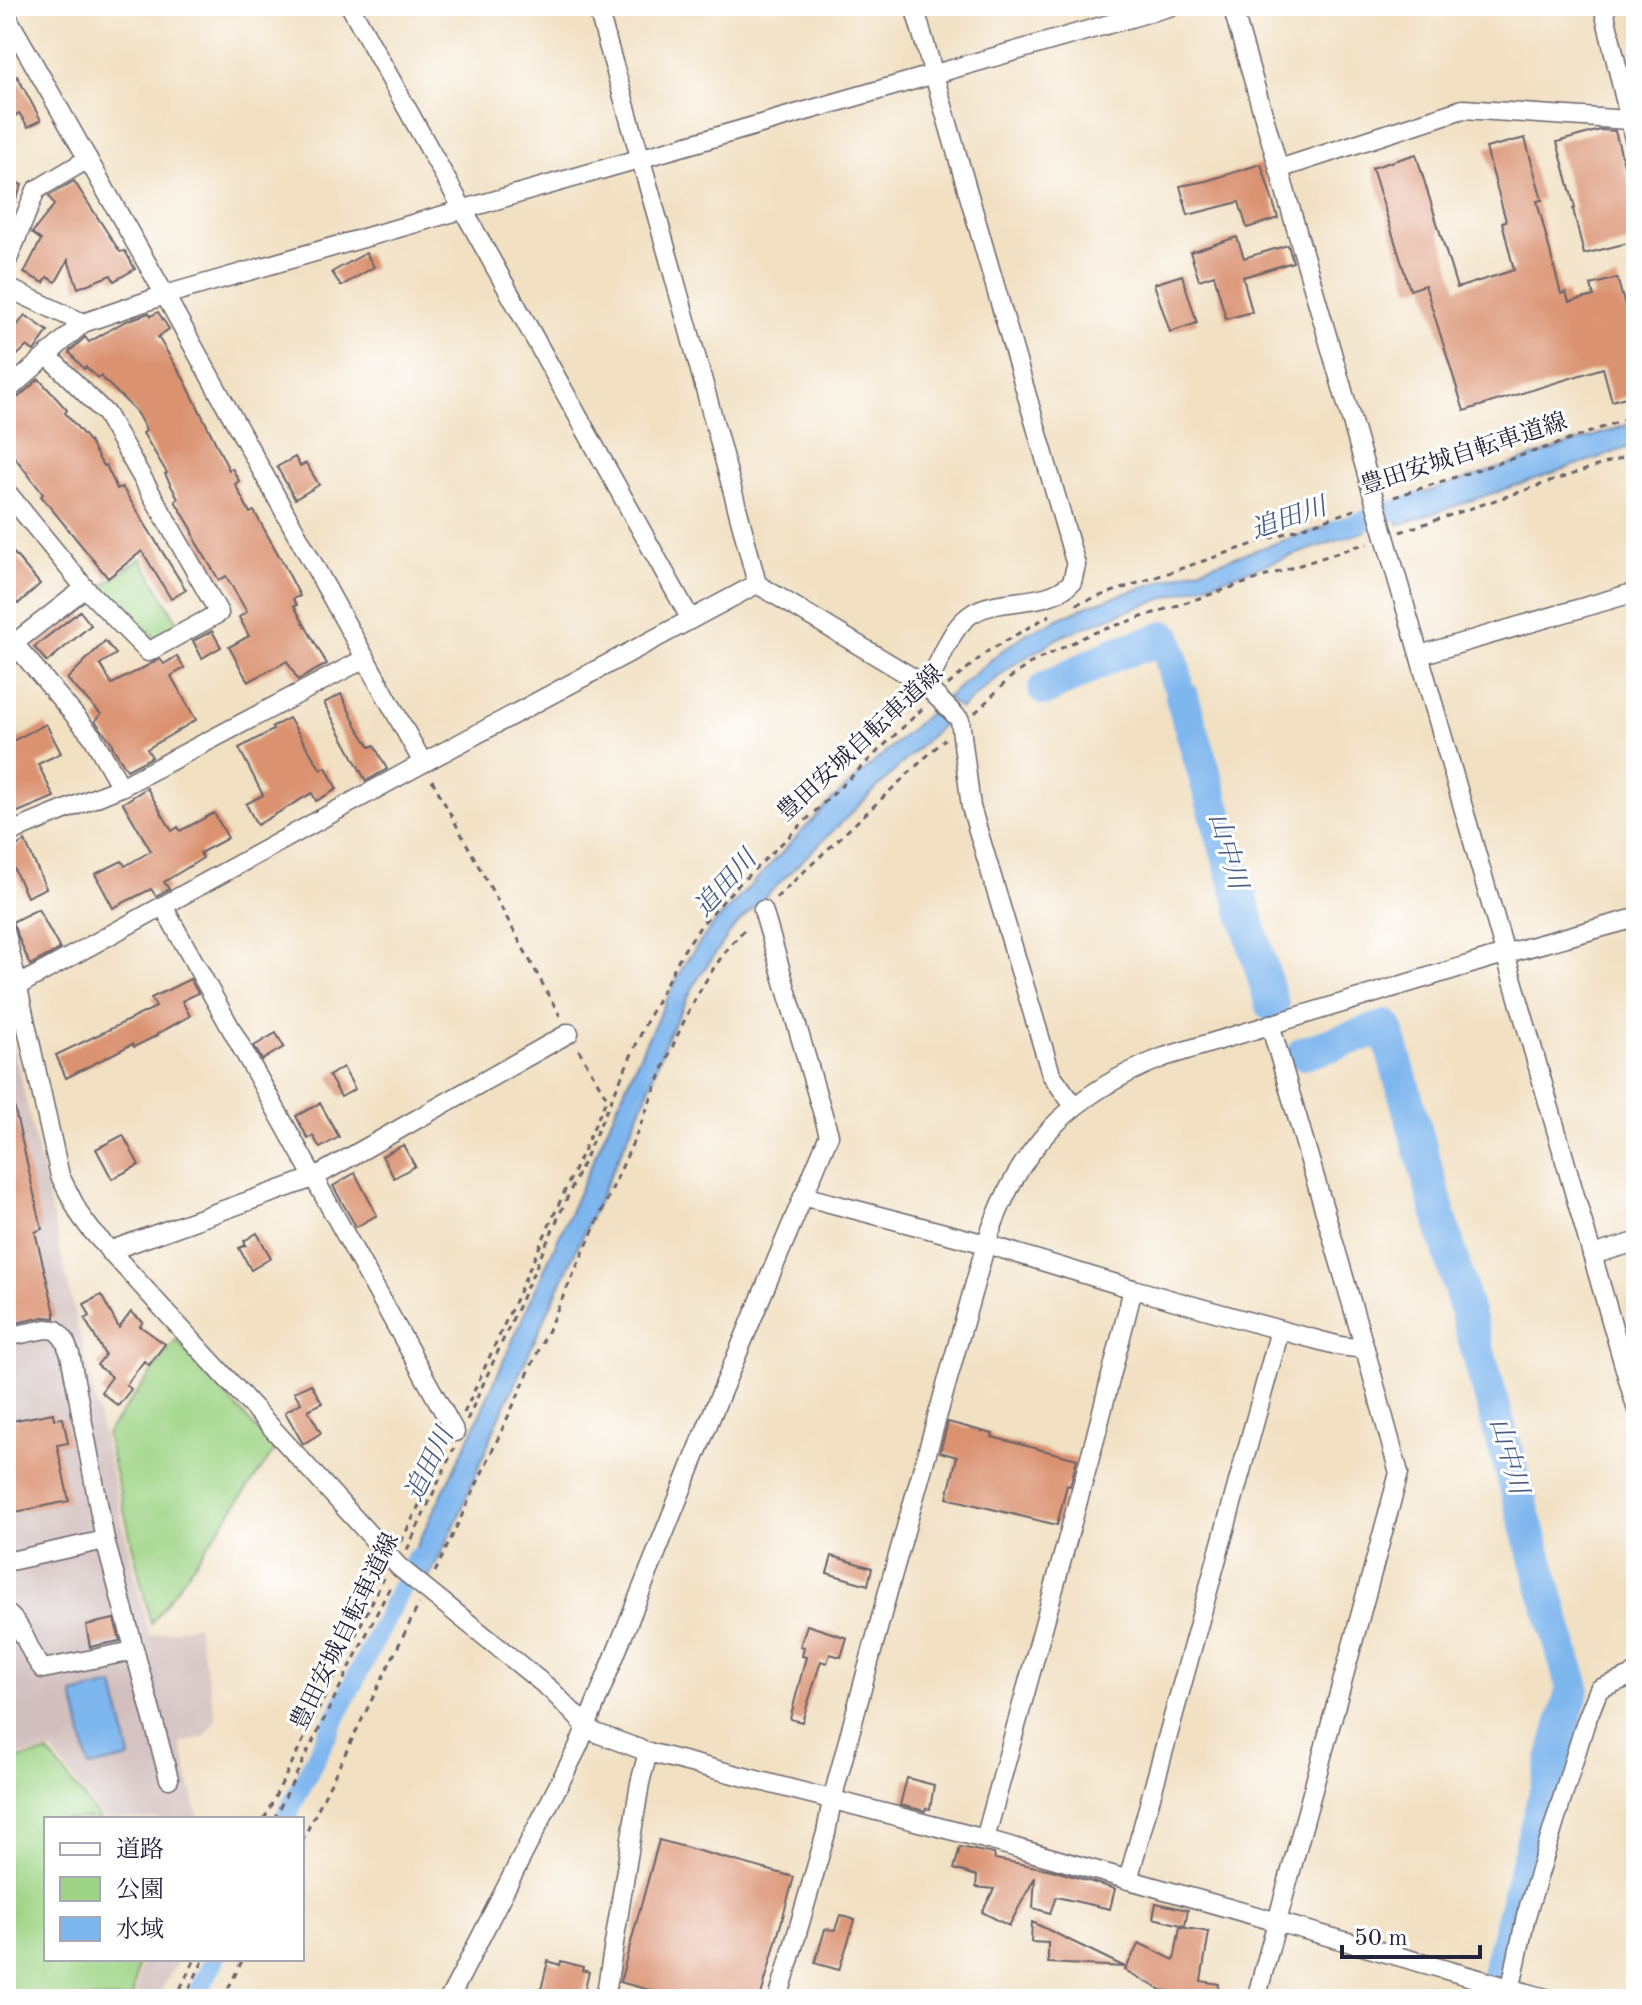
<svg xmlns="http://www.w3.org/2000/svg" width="1642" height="2005" viewBox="0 0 1642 2005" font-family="'Old Standard TT','Noto Serif JP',serif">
<rect width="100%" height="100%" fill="#fff"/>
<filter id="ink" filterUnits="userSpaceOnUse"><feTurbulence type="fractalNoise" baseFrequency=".0125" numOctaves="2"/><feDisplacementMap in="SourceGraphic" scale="16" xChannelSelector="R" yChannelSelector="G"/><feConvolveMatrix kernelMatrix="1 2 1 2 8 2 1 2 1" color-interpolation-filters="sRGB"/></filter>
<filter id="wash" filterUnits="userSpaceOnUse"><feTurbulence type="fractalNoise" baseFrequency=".006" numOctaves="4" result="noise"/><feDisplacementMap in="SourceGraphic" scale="32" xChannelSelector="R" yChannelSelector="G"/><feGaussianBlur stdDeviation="1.8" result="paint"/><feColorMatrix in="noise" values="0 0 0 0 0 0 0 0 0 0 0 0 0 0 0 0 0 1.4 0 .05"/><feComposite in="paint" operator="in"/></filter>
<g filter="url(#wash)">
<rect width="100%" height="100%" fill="#f1e0c2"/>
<g fill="#d1bfbe">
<path d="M6 1014 149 1636 197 1625 216 1719 204 1737 181 1743 198 1819H104L52 1751 6 1758Z"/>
<path d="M142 1959H179L156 1999H135Z"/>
</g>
<g fill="#9ed485" stroke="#607b60" stroke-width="2">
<path d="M141 558 179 625 155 639 150 631 143 636 99 589Z"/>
<path d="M176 1340 275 1450 151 1624 106 1434Z"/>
<path d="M49 1753 100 1819H46V1959H139L132 1999H6V1761Z"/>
</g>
<g fill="#7eb6ee" stroke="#506c94" stroke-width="2">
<path d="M1636 422V445L1398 525 1394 503Z"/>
<path d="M1360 515 1366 531 1123 612 1062 636 1013 665 960 709 946 698 1000 652 1027 633 1087 606Z"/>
<path d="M938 705 949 718 734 927 697 980 667 1037 645 1099 495 1427 458 1518 428 1580 409 1562 472 1432 644 1046 685 963 712 926 831 801Z"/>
<path d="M114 1685 130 1758 89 1767 73 1694Z"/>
</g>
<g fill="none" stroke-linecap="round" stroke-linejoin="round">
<g stroke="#7eb6ee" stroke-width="20">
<path d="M1336 530 1420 502"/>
<path d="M285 1819 416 1558"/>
<path d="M195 1999 215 1959"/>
</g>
<g stroke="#7eb6ee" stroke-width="34">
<path d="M1045 689 1115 654 1166 638 1176 678"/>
<path d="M1182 697 1272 1005"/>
<path d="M1304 1053 1386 1027 1573 1688 1499 1970"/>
<path d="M1491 1999 1492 1995"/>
</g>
</g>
<g id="blocks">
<g fill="#da9271">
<path d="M17 76 41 120 28 127 19 113 12 118 6 107V82Z"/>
<path d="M1600 130 1615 131 1636 209V241L1584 254 1573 209 1575 208 1557 142Z"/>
<path d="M1525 138 1542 200 1537 201 1561 294 1566 292 1569 302 1594 296 1591 285 1617 278 1636 344V394L1612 401 1603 368 1464 411 1425 285 1410 290 1372 168 1416 154 1457 288 1514 270 1502 222 1506 221 1486 148Z"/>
<path d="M1261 164 1278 218 1247 228 1239 202 1188 215 1180 186 1206 181Z"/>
<path d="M6 178 22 185 6 223Z"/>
<path d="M74 181 120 252 125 251 135 269 114 281 111 275 78 288 68 260 56 282 47 277 44 283 24 273 41 240 32 233 54 205 49 196Z"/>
<path d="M1237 237 1244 258 1288 245 1293 262 1243 277 1252 312 1226 319 1214 275 1199 280 1190 252Z"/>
<path d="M366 253 374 267 341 286 332 272Z"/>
<path d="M1182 275 1197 323 1170 332 1154 284Z"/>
<path d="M158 312 169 329 158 337 185 381 229 470 232 468 239 481 235 484 250 513 254 511 282 561 300 596 293 599 297 605 294 606 327 664 298 680 287 661 248 682 229 647 249 636 239 617 247 612 226 576 219 580 196 542 192 529 175 501 178 499 165 474 167 473 143 433 146 431 144 426 135 410 100 376 98 378 86 367 84 369 69 352 85 337 89 342 124 322 149 313 151 316Z"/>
<path d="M25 315 48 331 34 351 27 346 6 366V341Z"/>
<path d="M39 379 67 410 65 413 89 441 103 466 106 465 117 489 122 487 186 590 171 599 142 551 108 578 41 496 43 494 6 446V408Z"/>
<path d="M295 457 300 466 306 463 319 485 295 499 277 467Z"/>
<path d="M6 544 40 584 18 604 6 590Z"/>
<path d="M80 611 91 625 47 662 34 647Z"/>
<path d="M212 631 221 647 202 658 193 641Z"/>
<path d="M105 641 116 654 100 664 112 684 160 659 164 664 177 656 184 668 171 676 196 720 147 749 152 757 127 770 112 746 113 744 95 721 101 714 67 679Z"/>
<path d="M341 694 356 725 370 747 374 745 387 769 366 781 324 703Z"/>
<path d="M289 718 321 770 326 767 337 789 316 801 312 793 257 825 246 804 263 795 239 748 273 730 272 727Z"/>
<path d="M46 724 61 753 38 764 54 797 6 817V744Z"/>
<path d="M147 788 172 831 178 827 180 831 214 813 228 838 200 853 203 858 164 882 169 889 156 896 151 889 113 908 95 874 122 861 125 866 151 851 123 803Z"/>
<path d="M25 841 46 888 27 897 6 852Z"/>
<path d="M38 909 60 949 30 965 12 922Z"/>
<path d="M190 979 198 993 182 1001 190 1016 157 1034 158 1035 134 1047 132 1044 66 1078 56 1055 156 1007 151 998Z"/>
<path d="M276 1033 284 1047 262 1060 254 1046Z"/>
<path d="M343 1067 355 1089 341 1097 329 1076Z"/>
<path d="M6 1097H12L42 1229 35 1232 55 1313V1318L44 1317 6 1325Z"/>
<path d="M320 1103 339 1137 320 1148 313 1136 308 1139 296 1116Z"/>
<path d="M123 1135 139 1165 112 1179 96 1149Z"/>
<path d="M403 1145 415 1166 394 1178 382 1156Z"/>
<path d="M355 1173 377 1215 356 1227 333 1186Z"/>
<path d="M257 1233 271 1258 251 1270 239 1248 246 1245 244 1241Z"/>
<path d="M101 1295 119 1328 131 1312 143 1322 140 1326 165 1344 149 1365 144 1361 126 1385 131 1389 118 1406 101 1392 112 1377 97 1365 105 1355 85 1319 90 1316 84 1304Z"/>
<path d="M311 1384 322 1403 308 1410 321 1433 303 1444 285 1412 301 1403 294 1392Z"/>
<path d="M53 1413 54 1419 63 1418 68 1443 57 1445 69 1501 6 1514V1460L10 1458 6 1422Z"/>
<path d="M948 1422 993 1434 992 1437 1077 1459 1070 1486 1067 1485 1057 1525 947 1498 957 1457 940 1452Z"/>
<path d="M832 1556 872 1568 868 1585 827 1573Z"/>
<path d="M114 1619 120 1641 90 1647 86 1625Z"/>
<path d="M807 1625 847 1638 841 1657 830 1654 827 1663 821 1661 802 1722 790 1719 806 1657 802 1656 804 1647 800 1646Z"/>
<path d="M907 1778 934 1785 930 1809 926 1808 925 1811 900 1805Z"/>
<path d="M659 1840 794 1877 760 1999H682L620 1982Z"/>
<path d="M960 1847 994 1854 995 1859 1052 1870 1115 1889 1110 1909 1056 1897 1050 1913 1033 1908 1035 1877 1009 1926 982 1912 994 1889 976 1887 977 1876 954 1869Z"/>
<path d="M1156 1903 1188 1910 1185 1926 1153 1918Z"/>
<path d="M840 1915 855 1920 839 1970 815 1963 825 1929 835 1930Z"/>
<path d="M1032 1922 1125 1967 1048 1963V1943L1031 1942Z"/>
<path d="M1180 1927 1209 1932 1201 1981 1219 1984 1216 1999 1161 1990 1125 1970 1139 1943 1174 1960Z"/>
<path d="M548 1961 560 1965 561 1961 583 1967 582 1970 589 1972 582 1999 541 1990Z"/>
</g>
</g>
</g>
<g filter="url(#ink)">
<use href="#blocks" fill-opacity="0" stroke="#6a646a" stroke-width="2"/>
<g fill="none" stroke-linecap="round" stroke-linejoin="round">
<defs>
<g id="minor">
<path d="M350 6 690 618"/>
<path d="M597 6C652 198 707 390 757 584L925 685 960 720 971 807 1051 1074 1074 1106"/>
<path d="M914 6 1076 565 1072 582C1047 608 1002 596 973 613 947 629 943 663 925 685"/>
<path d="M1232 6 1636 1407"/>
<path d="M1603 6 1636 147"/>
<path d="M6 15 165 295 423 763"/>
<path d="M1279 169 1463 109 1629 120"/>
<path d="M6 264 36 190 88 159"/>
<path d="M6 287 83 323"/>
<path d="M6 392 83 323 165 295 1172 6"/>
<path d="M6 491 85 588 148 652 219 613 106 414 47 355"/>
<path d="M6 634 92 736 121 787"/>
<path d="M13 644 85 588"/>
<path d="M1420 655 1636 592"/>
<path d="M6 834 121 787 366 658"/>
<path d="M163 906 455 1432"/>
<path d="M6 934 60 1176 80 1215 91 1230 399 1567 551 1690 586 1726 596 1733 648 1752 985 1839 1549 1999"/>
<path d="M17 986 423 763 757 584"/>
<path d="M803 1196 986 1244 1133 1289 1280 1330 1340 1346 1365 1349"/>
<path d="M109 1251 313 1178 569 1033"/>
<path d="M1592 1255 1636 1242"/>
<path d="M6 1337 46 1329 56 1330 64 1339 70 1354 105 1540 169 1779"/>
<path d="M6 1562 105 1540"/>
<path d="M6 1613C25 1626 27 1652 43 1669L133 1651"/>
<path d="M985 1839 1095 1439 1133 1289"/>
<path d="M1128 1880 1280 1330"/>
<path d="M1509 1996 1526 1916 1585 1724 1599 1689 1636 1674"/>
<path d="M449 1999 578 1747 713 1412 829 1135 763 910"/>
<path d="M605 1999 640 1783 648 1752"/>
<path d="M778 1999 826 1833 832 1800 890 1584 986 1244C1018 1147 1069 1094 1164 1057L1504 954 1636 918"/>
<path d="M1256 1999 1399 1473 1365 1349 1270 1024"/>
</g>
</defs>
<use href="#minor" stroke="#6a646a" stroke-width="21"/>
<g stroke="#6a646a" stroke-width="3" stroke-dasharray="6 6" stroke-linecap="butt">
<path d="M1394 497 1566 441 1636 415"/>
<path d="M1400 532 1636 453"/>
<path d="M1076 604 1360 508"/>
<path d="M948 685 988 651 1050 615"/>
<path d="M975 713 1010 678 1029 664 1090 634 1367 543"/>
<path d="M432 780 560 1016"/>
<path d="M776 898 945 739"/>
<path d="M464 1413 607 1098 577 1047"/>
<path d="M467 1420 649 1016 682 953 702 924 733 890 922 709"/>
<path d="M401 1542 447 1448"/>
<path d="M407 1550 454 1448"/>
<path d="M435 1572C502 1432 566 1291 630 1149 664 1073 688 986 748 926"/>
<path d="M264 1819 384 1578"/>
<path d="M274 1819 392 1583"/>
<path d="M302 1841 419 1604"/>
<path d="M175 1999 195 1959"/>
<path d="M184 1999 204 1959"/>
<path d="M223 1999 243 1959"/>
</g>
<use href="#minor" stroke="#fff" stroke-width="18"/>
</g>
</g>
<g text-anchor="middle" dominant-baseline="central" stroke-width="6" stroke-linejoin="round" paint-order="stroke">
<g font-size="24" fill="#22223b" stroke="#fff">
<text transform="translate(1464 455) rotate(-18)">豊田安城自転車道線</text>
<text transform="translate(861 744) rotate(-43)">豊田安城自転車道線</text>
<text transform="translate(346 1632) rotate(-64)">豊田安城自転車道線</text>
</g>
<g font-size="26" font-style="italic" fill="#475d83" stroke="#fff">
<text transform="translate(1289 519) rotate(-19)">追田川</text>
<text transform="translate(1227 851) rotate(74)">山中川</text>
<text transform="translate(726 884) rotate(-48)">追田川</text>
<text transform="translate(1508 1456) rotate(74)">山中川</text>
<text transform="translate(430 1465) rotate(-64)">追田川</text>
</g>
</g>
<rect width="1642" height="2005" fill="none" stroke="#fff" stroke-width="32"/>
<rect x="44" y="1817" width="260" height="144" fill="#ffffff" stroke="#a7a7b1" stroke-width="2"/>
<rect x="60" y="1843" width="40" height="12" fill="#ffffff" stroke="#a7a7b1" stroke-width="2"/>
<text x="116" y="1857" font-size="24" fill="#22223b">道路</text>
<rect x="60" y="1877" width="40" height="24" fill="#9ed485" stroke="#a7a7b1" stroke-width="2"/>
<text x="116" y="1897" font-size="24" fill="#22223b">公園</text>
<rect x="60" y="1917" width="40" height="24" fill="#7eb6ee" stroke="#a7a7b1" stroke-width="2"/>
<text x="116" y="1937" font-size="24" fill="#22223b">水域</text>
<path d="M1342 1945v12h138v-12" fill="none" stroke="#22223b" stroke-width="4"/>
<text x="1354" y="1945" font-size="24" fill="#22223b" stroke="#ffffff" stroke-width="6" paint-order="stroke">50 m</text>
</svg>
